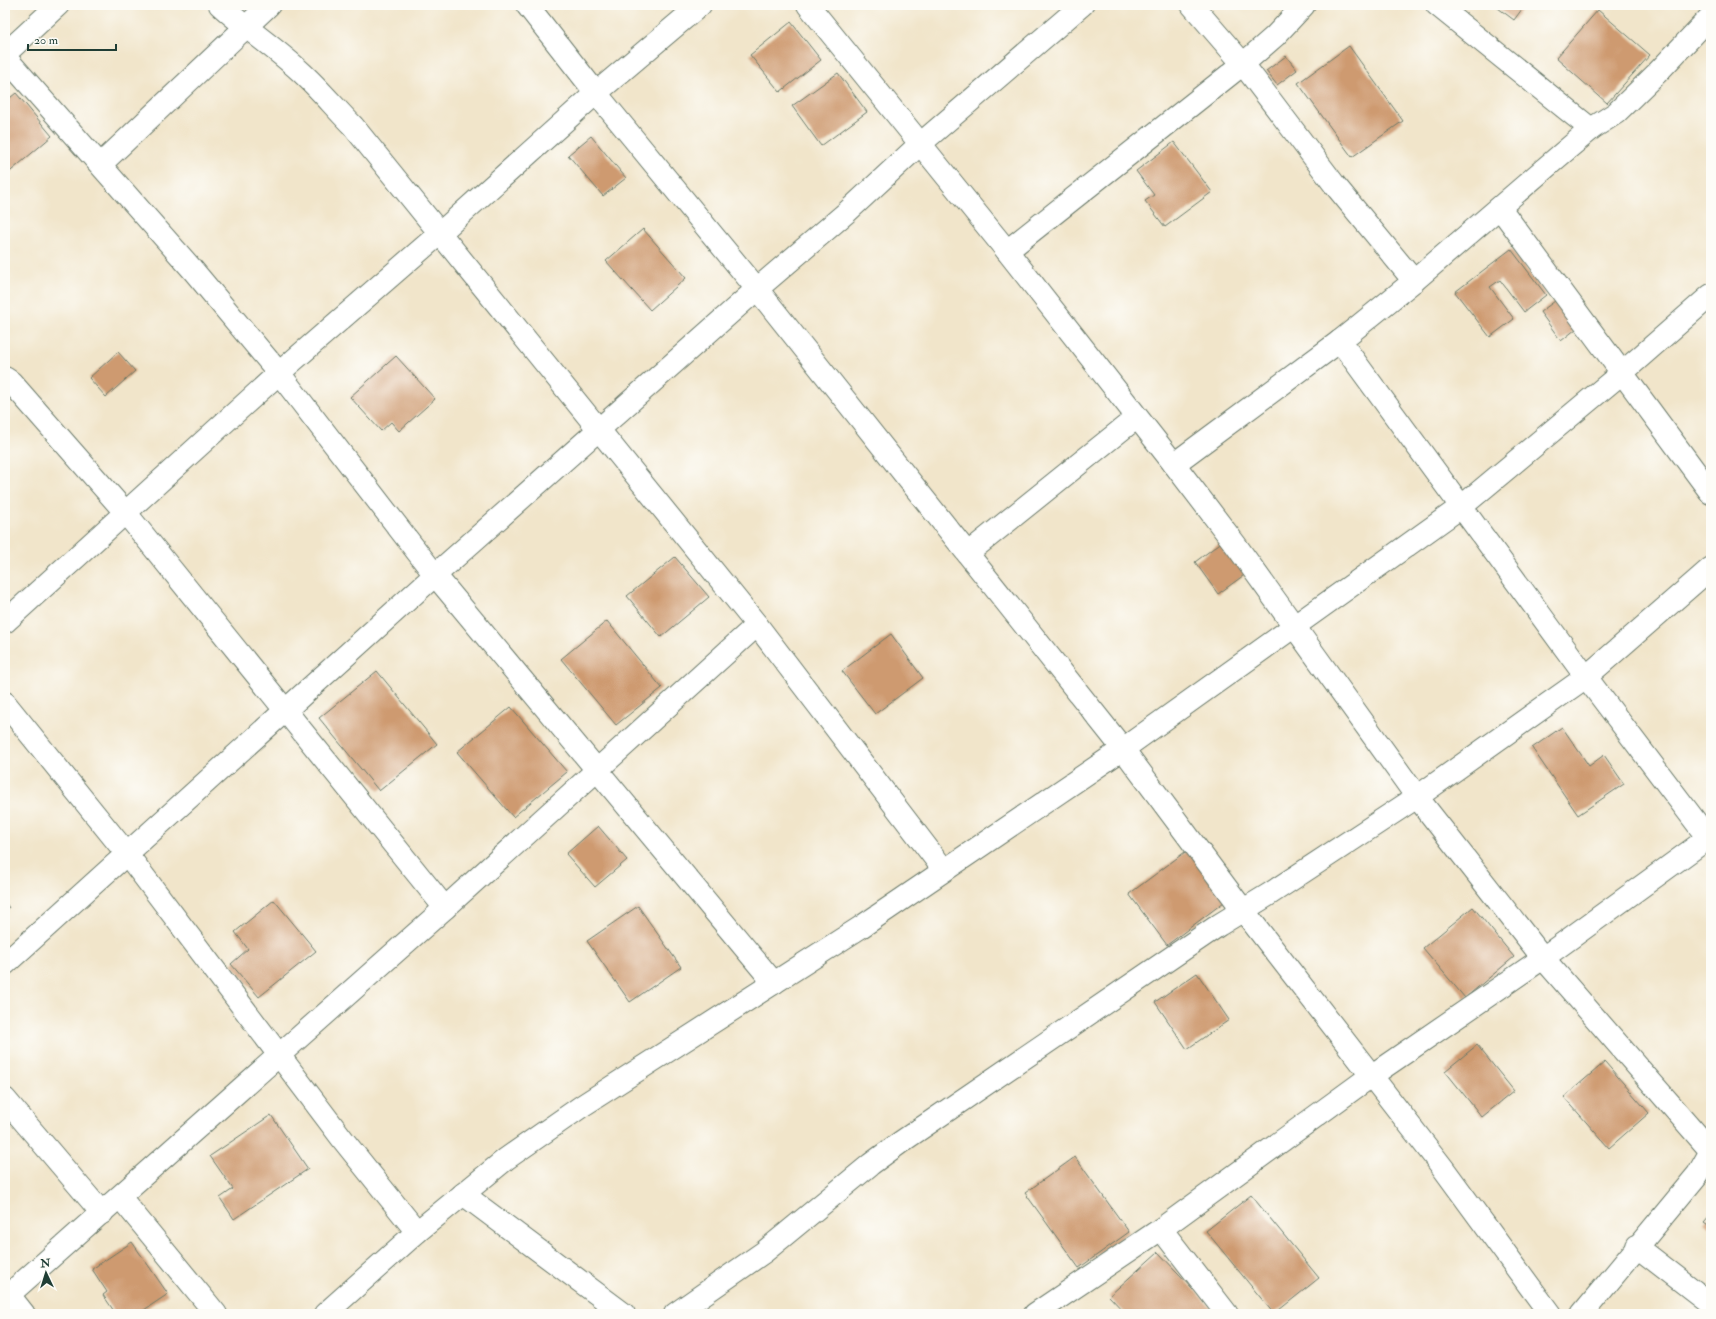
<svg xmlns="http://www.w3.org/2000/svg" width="1716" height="1319" viewBox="0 0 1716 1319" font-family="'IM FELL Double Pica',serif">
<rect width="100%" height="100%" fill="#fdfcf7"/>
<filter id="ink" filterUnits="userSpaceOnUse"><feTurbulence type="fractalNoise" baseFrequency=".025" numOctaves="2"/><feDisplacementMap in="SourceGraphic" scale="8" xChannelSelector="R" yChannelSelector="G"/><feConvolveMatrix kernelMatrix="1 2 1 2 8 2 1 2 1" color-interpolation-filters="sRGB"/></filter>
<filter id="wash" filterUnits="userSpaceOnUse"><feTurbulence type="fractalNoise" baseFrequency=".012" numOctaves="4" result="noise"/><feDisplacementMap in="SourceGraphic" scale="16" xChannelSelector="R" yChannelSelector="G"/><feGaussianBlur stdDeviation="0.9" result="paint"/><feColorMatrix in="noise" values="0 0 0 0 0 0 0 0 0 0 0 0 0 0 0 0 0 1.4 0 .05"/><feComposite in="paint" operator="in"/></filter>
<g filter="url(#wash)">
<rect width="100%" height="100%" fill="#f1e5ca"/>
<g id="blocks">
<g fill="#ce9a6f">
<path d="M1494 5H1525L1514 20Z"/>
<path d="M1598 10 1650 55 1607 103 1556 58Z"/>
<path d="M791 22 821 60 780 92 750 55Z"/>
<path d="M1349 46 1403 121 1352 157 1298 83Z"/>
<path d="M1286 56 1297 70 1277 85 1266 71Z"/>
<path d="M838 73 867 112 821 146 792 106Z"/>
<path d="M16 93 52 136 5 176V102Z"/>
<path d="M591 136 626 178 603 196 568 155Z"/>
<path d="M1174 142 1212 192 1165 227 1145 201 1154 195 1136 171Z"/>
<path d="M643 229 686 278 650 310 606 261Z"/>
<path d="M1511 249 1546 295 1524 312 1500 280 1490 287 1514 319 1490 337 1455 292Z"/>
<path d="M1555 301 1576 329 1561 341 1540 312Z"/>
<path d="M118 352 135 371 106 397 89 378Z"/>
<path d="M396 356 435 399 399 431 391 422 381 431 350 397Z"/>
<path d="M1227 538 1251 570 1218 594 1195 562Z"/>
<path d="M675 557 709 597 661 637 627 596Z"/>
<path d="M607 621 662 688 616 725 561 659Z"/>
<path d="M891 634 923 678 875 714 842 671Z"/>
<path d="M377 671 437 744 379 791 319 718Z"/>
<path d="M511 707 567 772 513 817 457 752Z"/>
<path d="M1562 727 1589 766 1604 755 1624 784 1578 815 1532 748Z"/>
<path d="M598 826 627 860 595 887 566 854Z"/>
<path d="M1189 849 1228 899 1167 945 1129 894Z"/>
<path d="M274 900 316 951 259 997 231 964 248 949 235 932Z"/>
<path d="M5 902 9 908 5 911Z"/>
<path d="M638 906 681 967 630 1002 587 941Z"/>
<path d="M1473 907 1514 957 1465 998 1423 948Z"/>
<path d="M1197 973 1229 1020 1187 1049 1155 1002Z"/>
<path d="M1477 1045 1514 1091 1482 1117 1445 1071Z"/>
<path d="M1605 1062 1649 1113 1609 1148 1564 1097Z"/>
<path d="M271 1115 308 1169 234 1219 220 1198 233 1189 210 1156Z"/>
<path d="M1075 1157 1129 1232 1079 1268 1025 1193Z"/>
<path d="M1251 1195 1319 1278 1274 1314 1206 1231Z"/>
<path d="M1711 1215V1228L1704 1223Z"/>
<path d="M132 1242 168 1294 138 1314H116L103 1295 107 1292 92 1269Z"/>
<path d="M1158 1252 1217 1314H1126L1109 1296Z"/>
</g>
</g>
</g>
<g filter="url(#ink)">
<use href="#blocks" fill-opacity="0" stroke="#687868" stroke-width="1"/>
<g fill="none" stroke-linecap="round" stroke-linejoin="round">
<defs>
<g id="street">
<path d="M220 5C245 28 274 47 300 71 319 88 335 108 353 126L757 625 944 870"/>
<path d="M527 5 596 93 757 289 1123 749 1243 910 1443 1168 1550 1314"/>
<path d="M808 5 1007 251 1174 464 1235 544 1417 797 1543 958 1711 1151"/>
<path d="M1192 5 1243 64 1334 184 1414 281"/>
<path d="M1437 5 1591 129"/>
<path d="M5 54 58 5"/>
<path d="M5 57 192 269 279 373 435 575 774 983"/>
<path d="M101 164 269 5"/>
<path d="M1500 208 1711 493"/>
<path d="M1007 251 1243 64 1275 36 1304 5"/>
<path d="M1340 341 1586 677 1711 842"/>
<path d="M5 378 11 382 125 512 445 908"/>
<path d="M1174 464 1340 341 1414 281 1558 157 1591 129 1616 113 1657 73 1711 16"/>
<path d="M968 553 1136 418"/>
<path d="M5 622 279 373 439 234 596 93 700 5"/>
<path d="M5 703 127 854 344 1141 417 1232"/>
<path d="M5 964 435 575 757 289 847 212 919 145 1082 5"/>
<path d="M5 1099 102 1213"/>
<path d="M463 1194 624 1314"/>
<path d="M120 1197 216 1314"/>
<path d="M1161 1229 1227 1314"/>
<path d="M1636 1246 1711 1304"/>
<path d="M9 1295 24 1314"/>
<path d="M5 1298 445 908 757 625"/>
<path d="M325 1314 417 1232 506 1159 582 1106 861 927 1123 749 1461 507 1623 372 1711 295"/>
<path d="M675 1314 764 1252 871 1164 901 1142 1219 925 1268 895 1417 797 1586 677 1711 568"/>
<path d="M1035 1314 1161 1229 1371 1076 1543 958 1711 836"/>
<path d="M1582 1314 1698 1174 1711 1151"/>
</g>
</defs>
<use href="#street" stroke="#687868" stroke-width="24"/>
<use href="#street" stroke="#fff" stroke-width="22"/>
</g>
</g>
<rect width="1716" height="1319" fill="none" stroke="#fdfcf7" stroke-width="20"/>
<g transform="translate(46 1273) rotate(356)" stroke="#fdfcf7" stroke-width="3" paint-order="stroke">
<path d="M0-3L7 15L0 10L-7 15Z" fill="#1f3d34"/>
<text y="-6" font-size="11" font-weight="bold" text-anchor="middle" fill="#1f3d34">N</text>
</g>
<path d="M28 44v6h88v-6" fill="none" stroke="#1f3d34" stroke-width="2"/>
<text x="34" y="44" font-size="12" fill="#1f3d34" stroke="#fdfcf7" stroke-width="3" paint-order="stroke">20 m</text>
</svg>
